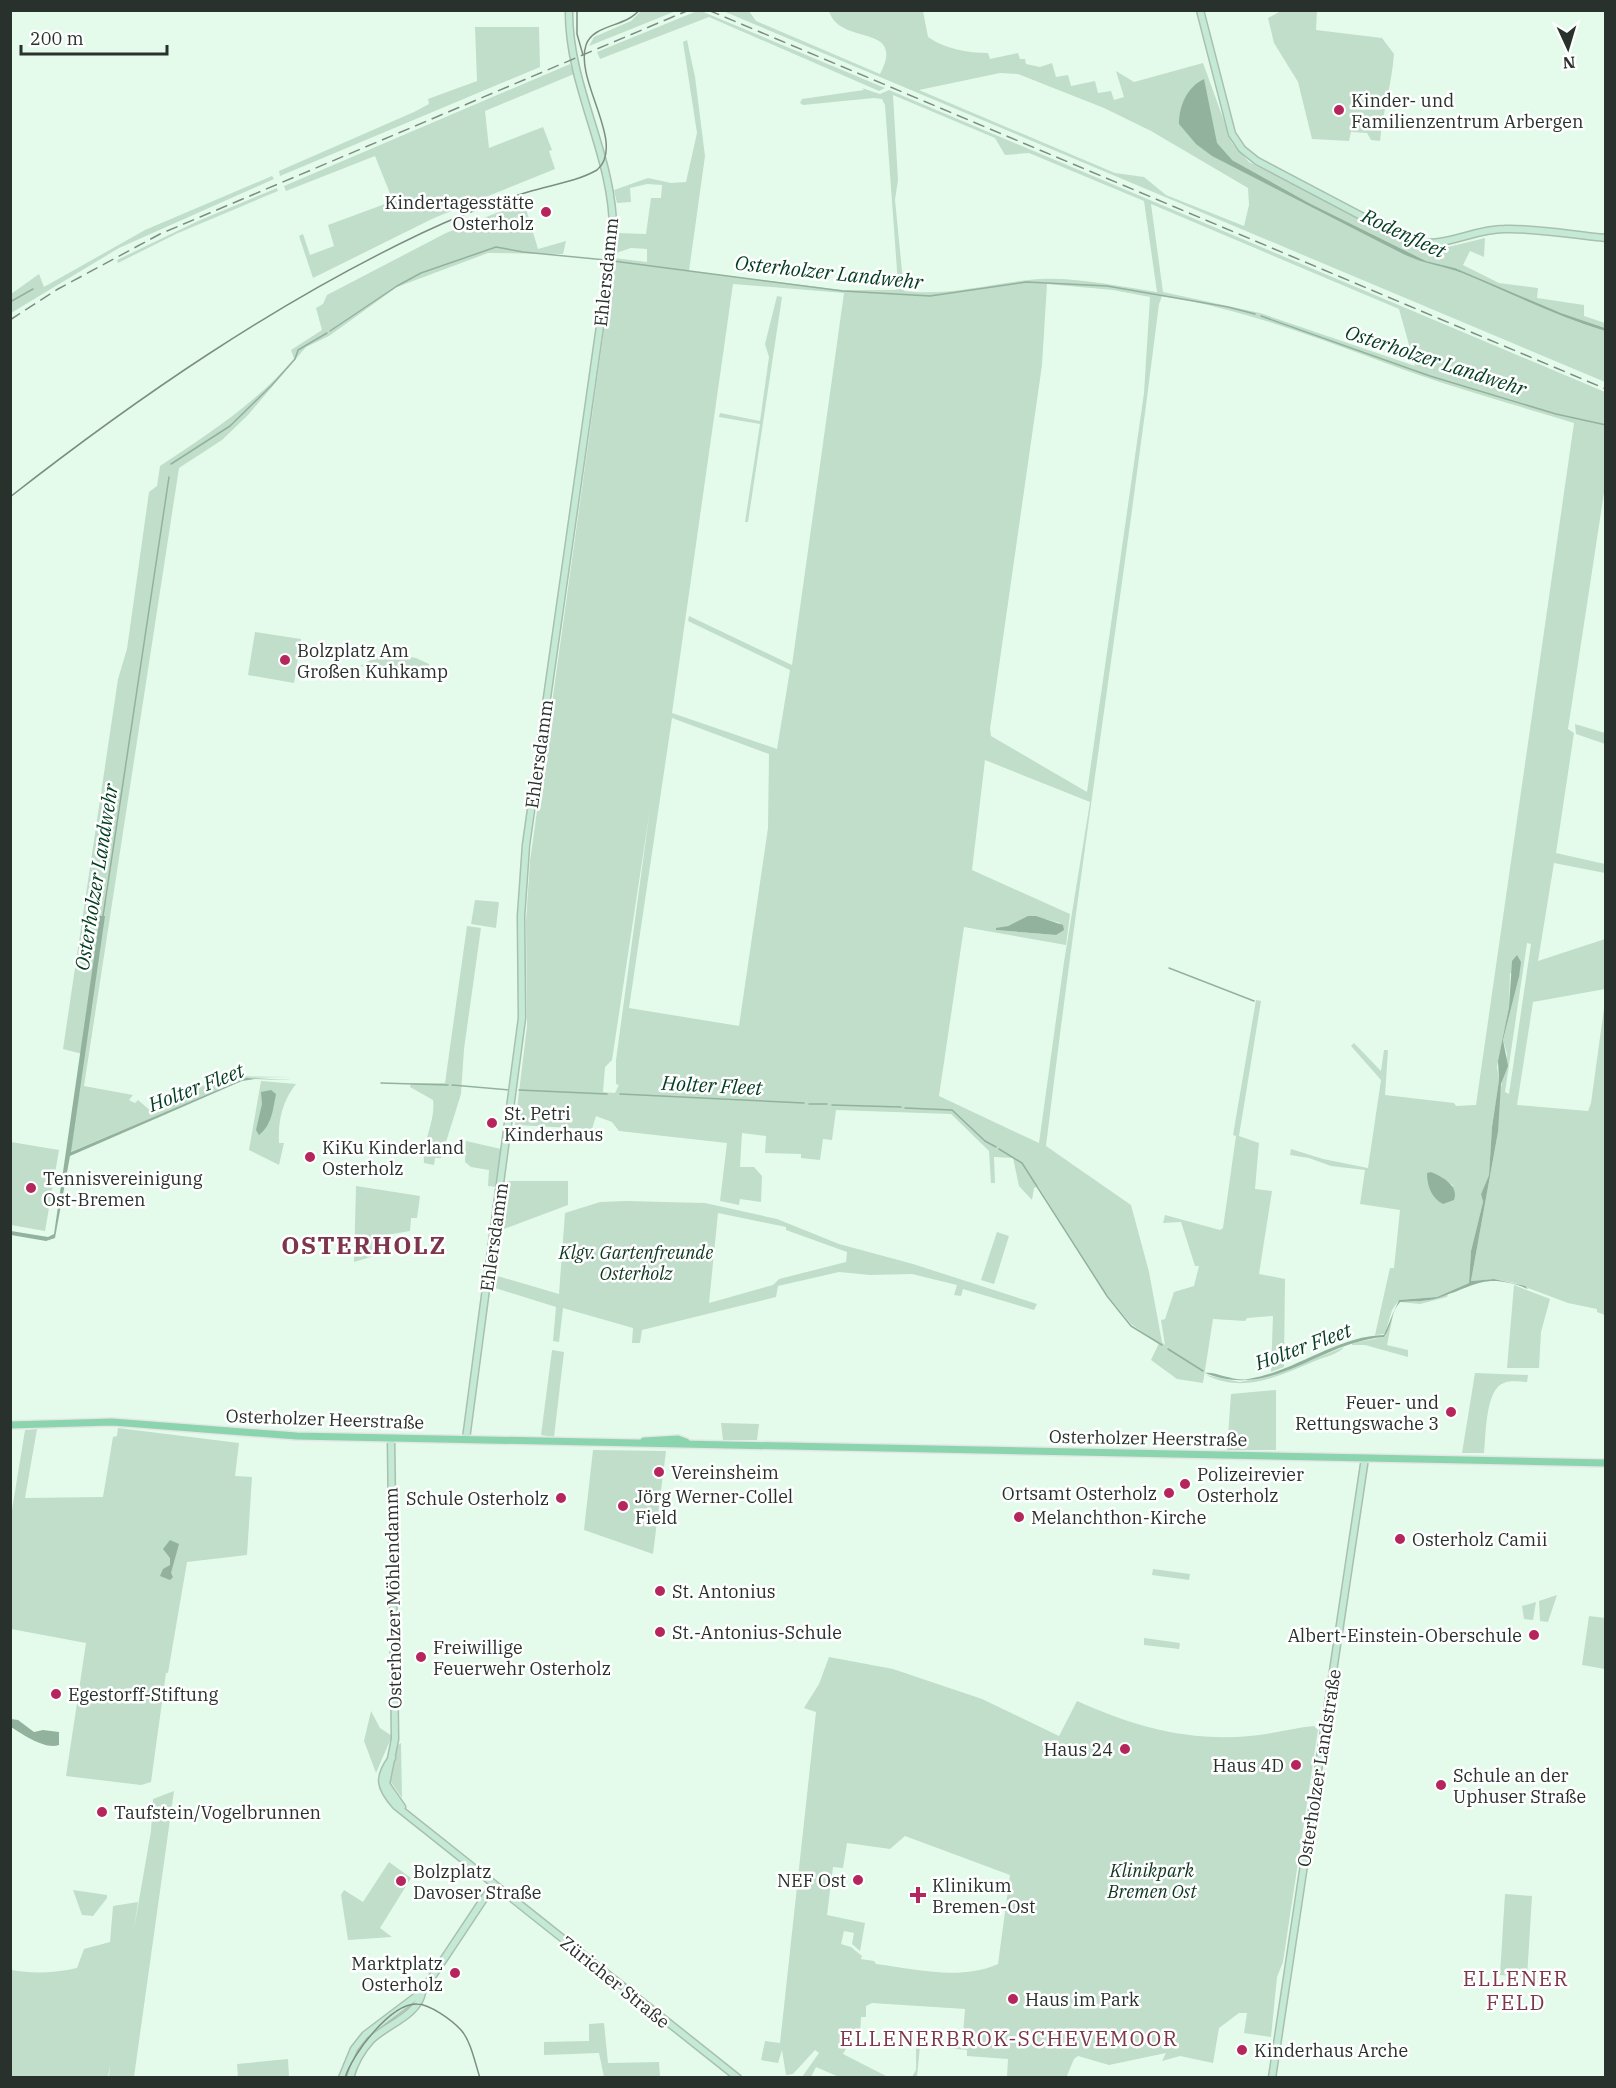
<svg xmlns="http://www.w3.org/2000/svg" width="1616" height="2088" viewBox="0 0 1616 2088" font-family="'IBM Plex Serif',serif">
<rect width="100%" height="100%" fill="#e4fbec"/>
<g fill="#c0deca" fill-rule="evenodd">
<path d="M642 10 676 11 589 46 594 37 631 21Z"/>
<path d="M697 11H701L885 88 879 91 709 17 600 59 597 52Z"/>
<path d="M723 11H749L756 21 880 74C907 22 840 47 829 11H923L928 37C945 49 968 53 988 53L990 59 1018 53 1020 59H1025L1026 64 1040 67 1052 63 1056 77 1068 75 1071 86 1095 81 1098 93 1111 91 1114 100 1124 97 1116 71 1134 82 1203 63 1232 143 1249 162 1412 246 1440 249 1485 238 1484 257 1470 251 1463 265 1499 283 1538 288 1537 298 1584 305V316L1605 323V328L1561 313 1455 268 1426 261 1309 203 1232 160 1230 163 1405 255C1424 263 1443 266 1462 273 1510 293 1556 316 1605 331V382ZM1000 73 1018 74 1104 108 1151 131 1248 188 1249 205 1244 226 1166 195 1144 177 1115 173 919 90Z"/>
<path d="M1281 11H1317L1316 30 1382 38 1394 54C1392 83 1383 111 1380 141L1371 140 1367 133 1351 132 1349 141 1312 139 1298 82 1274 43 1268 18Z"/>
<path d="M475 27H539L540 67 280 176 279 171 414 112 429 104 428 99 477 81Z"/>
<path d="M687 40 695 77 705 156 689 271 842 290H896L898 284 885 105 882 99 874 98 803 105 800 103 802 99 864 90 862 88 880 94 889 90 1605 392V486L1568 729 1574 733 1556 853 1605 864V873L1554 863 1538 961 1605 939V989L1533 1002 1517 1105 1588 1111 1591 1103 1605 1001V1315L1597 1312V1309L1568 1303 1515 1283 1494 1279 1471 1281 1498 1132V1104L1507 1054 1503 1040 1519 977 1510 973 1509 1007 1497 1067 1499 1080 1492 1127 1489 1175 1481 1194 1483 1202 1471 1251 1469 1283 1437 1297 1399 1300 1392 1310 1385 1334 1375 1335 1390 1268H1394L1400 1210 1360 1204 1365 1170 1331 1166 1309 1158 1290 1155 1291 1149 1323 1159 1368 1168 1381 1080 1351 1046 1354 1043 1381 1071 1384 1050H1388L1385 1095 1454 1103 1456 1106 1476 1105 1574 423C1522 407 1468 392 1416 374 1332 344 1251 310 1162 296L1159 304C1124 585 1080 865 1046 1146L1131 1205 1149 1272 1162 1342 1165 1345 1161 1320 1165 1319 1174 1292 1194 1286 1199 1266H1195L1181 1222 1163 1223 1165 1215 1220 1230 1223 1228 1236 1136 1233 1135 1256 1000 1261 1001 1239 1136 1259 1143 1255 1189 1272 1191 1259 1274 1285 1279 1284 1367 1271 1372 1273 1316 1247 1318 1245 1321 1213 1319 1203 1383 1177 1379 1151 1360 1159 1343 1131 1324 1104 1291 1038 1186 1034 1188 1032 1200 1019 1186 1013 1158 994 1157 995 1183H991L989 1151 951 1114 836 1110 832 1140 823 1139 820 1160 801 1158V1154L765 1153 766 1136 742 1133 740 1167H754L762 1176 761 1202 740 1199 739 1205 720 1201 727 1143 619 1131 612 1122 596 1116 592 1129 515 1125 527 1026 526 921 530 861 614 258 647 262V249L631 248 616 253 618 233 646 234 651 198H661L662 185 647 184 630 188 631 202 617 203 614 190 648 178 671 183 686 182 697 133 683 42ZM893 95 995 138 1005 155 1029 153 1144 201 1157 292C1116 286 1069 275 1028 280 985 285 947 296 904 291L895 200 898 180ZM1151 204 1399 309 1415 366 1260 313 1163 292ZM733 284 844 293 792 665 689 616 688 621 790 670 777 749 672 713ZM1047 284 1113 290 1150 297 1144 393 1087 792 991 736 990 729 1042 365ZM672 718 769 754 768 828 739 1026 629 1008ZM985 760 1090 802 1064 962 1039 1143 939 1096 964 927 1066 945 1070 914 972 870ZM650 809 616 1060V1084L619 1085 615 1093 603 1092 605 1067 612 1060ZM1045 919 1060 923 1056 935 996 930 1013 924ZM1527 943 1531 944 1509 1094 1505 1092ZM1431 1172 1454 1186 1431 1185 1427 1174Z"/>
<path d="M570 64 574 74 485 111 489 148 543 127 552 150 549 151 555 169 434 218 313 278 299 236 303 234 310 255 334 246 328 225 393 201 375 156 286 191 284 186Z"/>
<path d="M272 176 274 179 119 248 11 313V294L39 274 44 287 145 230Z"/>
<path d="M277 188 278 191 176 234 118 263 117 260 198 221Z"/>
<path d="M524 202 538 249 566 241 563 254 488 253 397 287 329 336 306 347 248 415 222 440 179 468 84 1086 133 1095 129 1100 135 1103 138 1100 152 1112 177 1104 176 1101 202 1086 220 1084 218 1090 198 1099 70 1152 104 916 82 1054 63 1049 118 679 127 649 149 492 157 486 160 466C208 434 255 404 294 359L291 350 322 330 316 308 323 304 327 295 446 233Z"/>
<path d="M777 296 782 297 748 522H745L760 424 719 417 720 413 760 421 769 357 765 344Z"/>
<path d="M255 632 301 639 294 683 248 675Z"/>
<path d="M384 653 416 658 429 664 427 676 360 666Z"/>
<path d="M1575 724 1605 733V744L1576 734Z"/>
<path d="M475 900 499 902 496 928 471 924Z"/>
<path d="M467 926 481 928 464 1049 461 1094 441 1158H435L434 1165 424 1163C422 1141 436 1121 433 1100L410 1087 411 1083H445Z"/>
<path d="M229 1076 291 1077 246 1078 227 1085Z"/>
<path d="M261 1081 296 1084C282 1102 278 1120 279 1143H284L279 1165 249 1150Z"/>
<path d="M466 1141 501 1149 496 1187 488 1186 489 1170 471 1167 465 1162Z"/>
<path d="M11 1142 59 1150 45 1231 11 1225Z"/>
<path d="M507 1181H568V1205L501 1230Z"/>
<path d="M356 1186 420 1196 417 1218H411L410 1231 381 1236 384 1253 354 1262Z"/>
<path d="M626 1201 705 1203 777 1219 839 1244 913 1264 1037 1304 1034 1310 963 1289 961 1296 954 1295 957 1285 912 1274 870 1275 839 1272 778 1286 776 1297 642 1330 640 1343H632L633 1328 563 1308 559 1342 553 1341 556 1307 492 1287 494 1275 559 1294 565 1213 600 1202ZM718 1213 786 1227V1230L847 1252 846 1262 779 1279 773 1285 709 1303Z"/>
<path d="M997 1232 1009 1236 994 1284 981 1280Z"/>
<path d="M1514 1285 1550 1299 1541 1332 1539 1368H1507Z"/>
<path d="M1448 1294 1447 1297 1420 1304 1400 1302 1394 1310 1387 1345 1408 1350V1357L1365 1345H1352V1343L1384 1337 1394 1310 1400 1302 1426 1301Z"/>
<path d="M1344 1347C1339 1354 1324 1357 1315 1361 1278 1376 1245 1394 1206 1375L1240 1382 1275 1374Z"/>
<path d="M552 1350 564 1352 554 1437 541 1435Z"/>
<path d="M1475 1373 1528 1375 1527 1382C1520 1382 1511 1380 1504 1383 1485 1389 1486 1436 1484 1453H1462Z"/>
<path d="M1276 1390V1450H1227L1231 1394Z"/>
<path d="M721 1423 759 1424 757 1440H723Z"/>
<path d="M118 1428 239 1443 235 1476 252 1477 247 1555 187 1562 168 1673H166L151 1782 141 1785 66 1776 86 1643 11 1629V1516L25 1430 37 1429 25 1498 103 1497 113 1437 117 1436Z"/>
<path d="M593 1450 666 1451 653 1554 584 1530Z"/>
<path d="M1153 1569 1190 1574 1189 1580 1152 1575Z"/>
<path d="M1557 1595 1548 1622 1540 1621 1539 1601Z"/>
<path d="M1536 1602 1533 1620 1524 1619 1522 1606Z"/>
<path d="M1589 1616 1605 1618V1669L1582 1665Z"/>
<path d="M1144 1638 1180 1643 1179 1649 1144 1645Z"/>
<path d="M829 1657 893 1669 982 1699 1059 1736 1077 1701C1133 1726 1188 1742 1250 1736 1272 1734 1293 1728 1314 1726L1318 1730 1283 1962 1277 1977 1271 2037 1244 2033 1247 2013H1239L1219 2028 1213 2063 1180 2056 1162 2061 1166 2053 1109 2065 1078 2056 1074 2059 1066 2078 1007 2077 1008 2059 967 2056V2050L920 2046 917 2077H912L916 2070V2043L962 2047 965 2009 872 2003 866 2006V2017H861L860 2037 854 2034 843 2054 888 2077H839L816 2067 811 2077H802L819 2053 815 2050 793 2074 786 2075 782 2050 778 2063 761 2060 765 2041 780 2043 816 1712 804 1708 819 1684ZM905 1836 1010 1875 998 1964C959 1981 917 1969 876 1964L874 1961 861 1959 862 1956 851 1947 841 1944 844 1931 854 1933 852 1944 860 1951 865 1923 827 1915 833 1867 843 1868 847 1843 890 1849Z"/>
<path d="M371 1711 380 1728 392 1736 376 1773 364 1741Z"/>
<path d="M401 1743 402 1798 388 1778 398 1745Z"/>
<path d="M174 1791 134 2077H109L110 2065 108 2077H11V1970C33 1974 55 1973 77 1968L84 1949 110 1942 113 1906 138 1902 134 1929 151 1831 153 1799Z"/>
<path d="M389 1862 411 1878 380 1928 392 1937 348 1940 341 1895 344 1890 363 1902Z"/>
<path d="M73 1890 107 1895V1898L93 1916 82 1915Z"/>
<path d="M1505 1894 1532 1896 1527 1977 1500 1975Z"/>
<path d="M604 2023 608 2063 659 2062 660 2077H604L599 2053 544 2055V2042L589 2041V2024Z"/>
<path d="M288 2059 289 2077H238L237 2064Z"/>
</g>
<g fill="#93b29e">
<path d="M1204 79 1217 143 1232 160 1309 203 1426 261 1455 268 1561 313 1605 328V331C1556 316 1510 293 1462 273 1443 266 1425 264 1405 255L1212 156 1196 144 1179 124C1179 106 1187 87 1204 79Z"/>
<path d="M100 916H105L71 1152 246 1078 292 1080 255 1079 242 1081 70 1156 55 1238 46 1241 11 1235V1231L48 1237 54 1234Z"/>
<path d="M1028 916H1036L1063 925 1064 930 1056 935 996 930V928L1008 926Z"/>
<path d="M1517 955 1521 962 1519 977 1503 1040 1508 1066 1501 1084 1498 1132 1471 1281 1494 1279 1525 1286 1528 1289C1485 1272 1476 1286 1438 1298 1425 1302 1413 1301 1400 1302 1391 1312 1392 1326 1384 1337 1319 1342 1273 1400 1205 1373 1215 1371 1234 1382 1248 1379 1295 1372 1336 1336 1384 1335L1399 1300 1437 1297 1469 1283 1471 1251 1483 1202 1481 1194 1489 1175 1492 1127 1499 1080 1498 1061 1509 1007 1512 961Z"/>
<path d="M271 1090 276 1094C273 1109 272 1125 259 1135L256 1130 262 1104 261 1092Z"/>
<path d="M1431 1172C1443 1177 1459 1186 1454 1200L1443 1204C1431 1198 1427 1185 1427 1173Z"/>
<path d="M170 1540 179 1544 171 1573 173 1577 170 1580 160 1576 163 1569 170 1565V1558L163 1549Z"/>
<path d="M11 1719 18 1720 34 1732 43 1730 59 1732V1745C45 1750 22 1734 11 1727Z"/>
</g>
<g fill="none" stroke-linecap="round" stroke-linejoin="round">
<g stroke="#93b29e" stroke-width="1.5">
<path d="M613 261 843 291 930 296 1026 282 1107 286 1228 307 1255 314"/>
<path d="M10 302 33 289"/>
<path d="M1261 316 1430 376 1556 414 1606 425"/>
<path d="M330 331 397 286 421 273 496 247 523 252 606 260"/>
<path d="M171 464 230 426 271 386 295 359 298 350 327 333"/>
<path d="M103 916 169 477"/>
<path d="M1169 968 1254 1001"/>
<path d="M381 1083 448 1085"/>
<path d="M452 1085 510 1090"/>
<path d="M519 1090 607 1094"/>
<path d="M620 1094 804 1103"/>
<path d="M809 1104H827"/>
<path d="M832 1105 901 1107"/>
<path d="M905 1108 952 1110 985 1141 996 1147"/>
<path d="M999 1149 1022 1163 1107 1296 1131 1326 1162 1345"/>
<path d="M1168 1349 1203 1371"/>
</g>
<defs>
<g id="secondary">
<path d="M1200 10 1232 134 1242 149 1257 161 1405 239C1440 252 1470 229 1504 229 1538 228 1572 235 1606 238"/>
<path d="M466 1439 522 1018 521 916 526 845 613 235C615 157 568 88 569 10"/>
<path d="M392 1758C377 1778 380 1788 396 1806L738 2078"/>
<path d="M386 1784 395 1739 391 1438"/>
<path d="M386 1784 402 1807"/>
<path d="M342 2078 354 2049 365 2035 422 1992"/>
<path d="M350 2078C354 2063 361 2051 371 2040 386 2025 419 2015 422 1992L493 1885"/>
<path d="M1272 2078 1365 1458"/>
</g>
<g id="primary">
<path d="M10 1425 112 1422 297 1436 1606 1463"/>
<path d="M644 1441 678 1439 686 1442"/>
</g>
</defs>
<use href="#secondary" stroke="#a9bfb0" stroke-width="9"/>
<use href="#primary" stroke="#e5e6e6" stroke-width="10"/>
<use href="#secondary" stroke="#c4ead6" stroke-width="6"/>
<use href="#primary" stroke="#8ad5ad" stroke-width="7"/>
<g stroke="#7d8d82" stroke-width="1.5">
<path d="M577 10V34L583 55"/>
<path d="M10 497C138 397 275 303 422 233 456 217 491 203 528 192 550 185 576 182 597 170 627 144 574 81 586 45 593 24 627 27 639 10"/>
<path d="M345 2078C352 2054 391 2003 417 2004 430 2004 453 2021 461 2030 471 2041 475 2063 480 2078"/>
</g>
<g stroke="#7d8d82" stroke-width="1.5" stroke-dasharray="12 6" stroke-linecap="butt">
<path d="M708 10 1606 389"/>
<path d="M10 320 58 289 160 234 689 10"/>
</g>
</g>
<g fill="#b5275c" stroke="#fff" stroke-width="2">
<circle cx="1339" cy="110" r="6"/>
<circle cx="546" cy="212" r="6"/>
<circle cx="285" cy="660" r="6"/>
<circle cx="492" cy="1123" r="6"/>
<circle cx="310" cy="1157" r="6"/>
<circle cx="31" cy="1188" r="6"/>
<circle cx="1451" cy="1412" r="6"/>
<circle cx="659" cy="1472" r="6"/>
<circle cx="1185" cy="1484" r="6"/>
<circle cx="1169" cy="1493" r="6"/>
<circle cx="561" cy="1498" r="6"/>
<circle cx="623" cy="1506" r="6"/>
<circle cx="1019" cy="1517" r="6"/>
<circle cx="1400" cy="1539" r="6"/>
<circle cx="660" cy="1591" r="6"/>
<circle cx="660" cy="1632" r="6"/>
<circle cx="1534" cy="1635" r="6"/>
<circle cx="421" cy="1657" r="6"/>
<circle cx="56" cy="1694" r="6"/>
<circle cx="1125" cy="1749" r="6"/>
<circle cx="1296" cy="1765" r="6"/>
<circle cx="1441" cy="1785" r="6"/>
<circle cx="102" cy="1812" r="6"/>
<circle cx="858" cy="1880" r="6"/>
<circle cx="401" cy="1881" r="6"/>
<path d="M915 1886h6v6h6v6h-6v6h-6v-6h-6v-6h6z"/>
<circle cx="455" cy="1973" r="6"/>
<circle cx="1013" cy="1999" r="6"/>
<circle cx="1242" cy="2050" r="6"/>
</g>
<g text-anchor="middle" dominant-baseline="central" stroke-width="5" stroke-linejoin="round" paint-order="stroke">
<g font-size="18" fill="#28312b" stroke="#fff" text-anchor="start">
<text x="1351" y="100">Kinder- und<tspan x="1351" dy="21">Familienzentrum Arbergen</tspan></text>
<text x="534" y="202" text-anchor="end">Kindertagesstätte<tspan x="534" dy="21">Osterholz</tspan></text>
<text x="297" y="650">Bolzplatz Am<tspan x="297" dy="21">Großen Kuhkamp</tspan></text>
<text x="504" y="1113">St. Petri<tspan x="504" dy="21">Kinderhaus</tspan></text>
<text x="322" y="1147">KiKu Kinderland<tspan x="322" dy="21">Osterholz</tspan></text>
<text x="43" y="1178">Tennisvereinigung<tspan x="43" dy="21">Ost-Bremen</tspan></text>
<text x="1439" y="1402" text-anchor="end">Feuer- und<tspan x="1439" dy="21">Rettungswache 3</tspan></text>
<text x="671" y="1472">Vereinsheim</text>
<text x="1197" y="1474">Polizeirevier<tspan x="1197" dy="21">Osterholz</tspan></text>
<text x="1157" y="1493" text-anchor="end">Ortsamt Osterholz</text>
<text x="635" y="1496">Jörg Werner-Collel<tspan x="635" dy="21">Field</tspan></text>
<text x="549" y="1498" text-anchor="end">Schule Osterholz</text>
<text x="1031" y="1517">Melanchthon-Kirche</text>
<text x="1412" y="1539">Osterholz Camii</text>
<text x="672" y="1591">St. Antonius</text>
<text x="672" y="1632">St.-Antonius-Schule</text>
<text x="1522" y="1635" text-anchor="end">Albert-Einstein-Oberschule</text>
<text x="433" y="1647">Freiwillige<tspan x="433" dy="21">Feuerwehr Osterholz</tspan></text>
<text x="68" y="1694">Egestorff-Stiftung</text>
<text x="1113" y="1749" text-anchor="end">Haus 24</text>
<text x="1284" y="1765" text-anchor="end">Haus 4D</text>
<text x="1453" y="1775">Schule an der<tspan x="1453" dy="21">Uphuser Straße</tspan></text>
<text x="114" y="1812">Taufstein/Vogelbrunnen</text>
<text x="413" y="1871">Bolzplatz<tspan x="413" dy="21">Davoser Straße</tspan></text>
<text x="846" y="1880" text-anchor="end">NEF Ost</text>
<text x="932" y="1885">Klinikum<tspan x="932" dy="21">Bremen-Ost</tspan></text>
<text x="443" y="1963" text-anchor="end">Marktplatz<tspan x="443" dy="21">Osterholz</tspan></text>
<text x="1025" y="1999">Haus im Park</text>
<text x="1254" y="2050">Kinderhaus Arche</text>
</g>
<g font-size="18" fill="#28312b" stroke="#fff">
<text transform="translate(606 272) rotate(-84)">Ehlersdamm</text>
<text transform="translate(539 754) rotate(-82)">Ehlersdamm</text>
<text transform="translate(494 1237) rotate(-82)">Ehlersdamm</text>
<text transform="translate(325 1419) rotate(2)">Osterholzer Heerstraße</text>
<text transform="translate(1148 1438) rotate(1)">Osterholzer Heerstraße</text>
<text transform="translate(393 1598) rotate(-91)">Osterholzer Möhlendamm</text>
<text transform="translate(1319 1768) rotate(-81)">Osterholzer Landstraße</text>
<text transform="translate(615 1982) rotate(39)">Züricher Straße</text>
</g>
<g font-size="18" font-style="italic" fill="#0d3620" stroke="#fff">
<text x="636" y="1252">Klgv. Gartenfreunde<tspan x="636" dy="21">Osterholz</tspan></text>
<text x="1152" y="1870">Klinikpark<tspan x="1152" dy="21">Bremen Ost</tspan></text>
</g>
<g font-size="20" font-style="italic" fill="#013c20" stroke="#fff">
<text transform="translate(1404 233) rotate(25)">Rodenfleet</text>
<text transform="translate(829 272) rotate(6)">Osterholzer Landwehr</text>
<text transform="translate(1436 360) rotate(18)">Osterholzer Landwehr</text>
<text transform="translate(96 877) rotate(-81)">Osterholzer Landwehr</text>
<text transform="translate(712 1085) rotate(3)">Holter Fleet</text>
<text transform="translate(196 1087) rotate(-21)">Holter Fleet</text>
<text transform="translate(1303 1346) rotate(-20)">Holter Fleet</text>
</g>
<g font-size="21" letter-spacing="1.5" fill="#7d364b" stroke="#fff">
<text x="1516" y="1978">ELLENER<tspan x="1516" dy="24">FELD</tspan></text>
<text x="1009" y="2038">ELLENERBROK-SCHEVEMOOR</text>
</g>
<g font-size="24" font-weight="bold" letter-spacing="1.5" fill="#7d364b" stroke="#fff">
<text x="364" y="1245">OSTERHOLZ</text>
</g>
</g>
<rect width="1616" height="2088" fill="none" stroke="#28312b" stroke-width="24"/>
<g transform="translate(1568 48) rotate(176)" stroke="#ffffff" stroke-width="4.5" paint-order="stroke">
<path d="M0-4.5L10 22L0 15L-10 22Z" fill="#28312b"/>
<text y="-9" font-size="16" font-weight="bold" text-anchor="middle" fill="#28312b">N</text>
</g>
<path d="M21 45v9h146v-9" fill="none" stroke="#28312b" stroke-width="3"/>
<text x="30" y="45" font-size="18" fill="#28312b" stroke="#ffffff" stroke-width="4.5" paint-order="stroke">200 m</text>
</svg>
